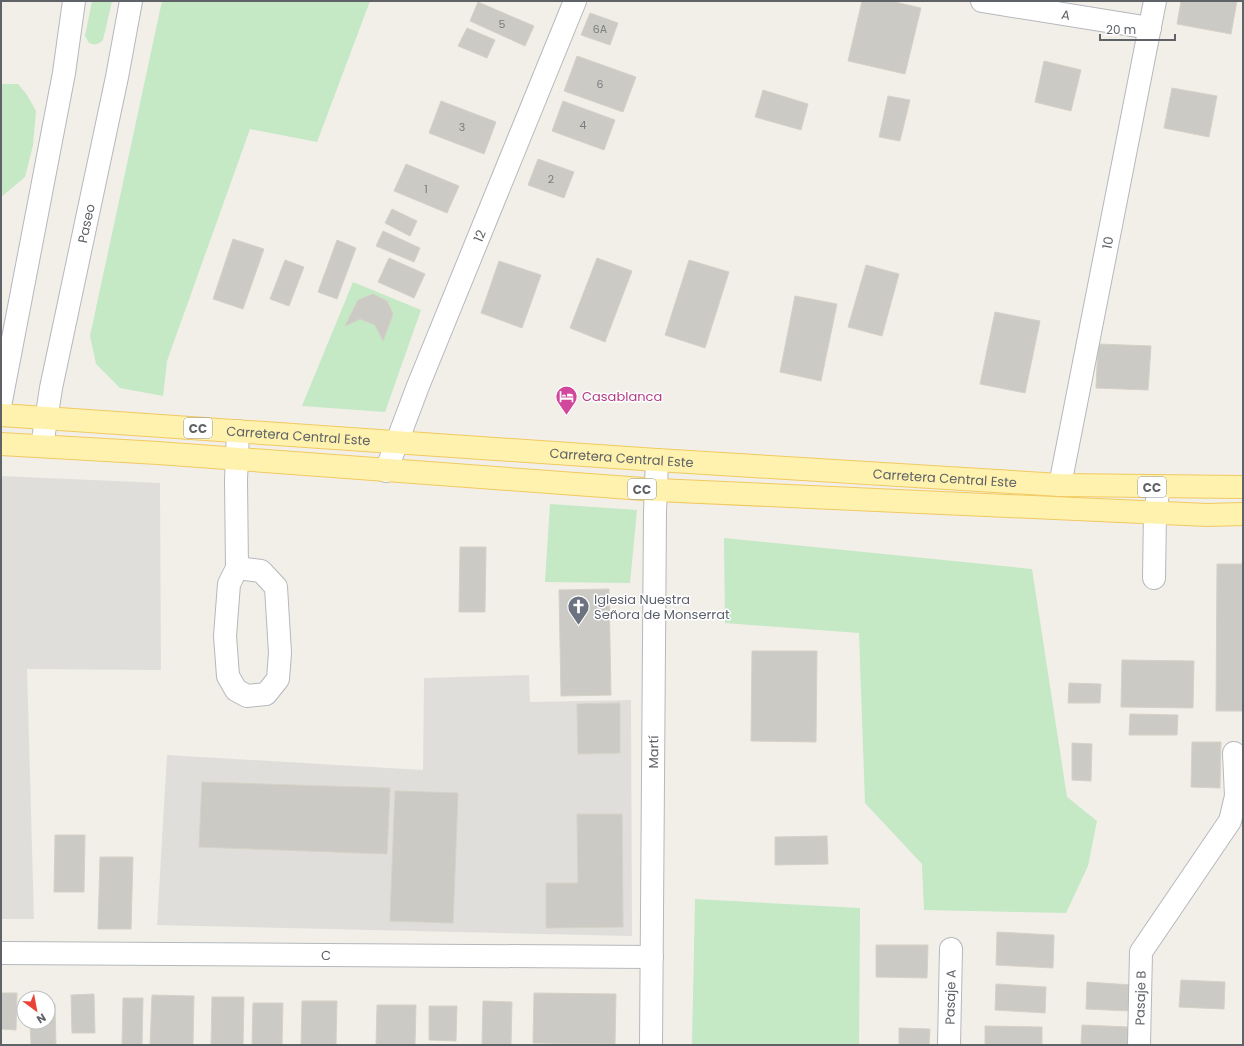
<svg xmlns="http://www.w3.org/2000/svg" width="1244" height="1046" viewBox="0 0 1244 1046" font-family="Poppins,sans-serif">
<rect width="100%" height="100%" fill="#f1efe8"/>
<g fill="#e0deda">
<path d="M1 476 160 483 161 670 27 669 34 919H1Z"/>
<path d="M529 675 530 702 631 700 632 936 157 925 167 755 423 770 424 678Z"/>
</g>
<g fill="#c5e8c5">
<path d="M92 1H112L103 40C98 45 95 45 89 43L85 36Z"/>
<path d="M162 1H370L317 142 250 129 167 361 163 396 120 388 96 364 90 336Z"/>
<path d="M1 84H18L27 95 36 111 33 145 25 177 1 197Z"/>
<path d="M353 282 421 310 385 412 302 406Z"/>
<path d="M550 504 637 510 630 583 545 582Z"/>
<path d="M724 538 1032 569 1067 797 1097 821 1088 866 1066 913 924 910 922 864 865 803 859 633 725 623Z"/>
<path d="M695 899 860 908 859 1045H692Z"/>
</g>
<g fill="#cccac5" stroke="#d6d1c6">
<path d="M862 1H891L921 8 905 74 848 61Z"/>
<path d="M1181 1H1237L1231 34 1177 24Z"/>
<path d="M478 2 534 26 525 46 470 21Z"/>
<path d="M590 13 618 23 610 45 581 35Z"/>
<path d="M467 28 495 40 487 58 458 46Z"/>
<path d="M577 56 636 77 623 112 564 91Z"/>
<path d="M1044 61 1081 70 1071 111 1035 102Z"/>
<path d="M1172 88 1217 96 1209 137 1164 128Z"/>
<path d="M763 90 808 104 801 130 755 117Z"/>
<path d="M888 96 910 100 900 141 879 137Z"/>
<path d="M441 101 496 122 484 154 429 133Z"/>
<path d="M563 101 615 120 604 150 552 131Z"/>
<path d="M538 159 574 172 564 198 528 185Z"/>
<path d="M406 164 459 186 447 213 394 191Z"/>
<path d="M392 209 417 221 410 236 385 223Z"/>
<path d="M383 231 420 248 414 262 376 246Z"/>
<path d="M233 239 264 249 243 309 213 299Z"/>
<path d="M337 240 356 248 337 299 318 292Z"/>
<path d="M389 258 425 274 414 298 378 282Z"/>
<path d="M597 258 632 271 605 342 570 328Z"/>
<path d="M285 260 304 267 289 306 270 299Z"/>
<path d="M689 260 729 272 705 348 665 335Z"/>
<path d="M499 261 541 275 522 328 481 313Z"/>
<path d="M866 265 899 274 882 336 848 327Z"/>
<path d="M373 294 387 301 393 314 383 341 375 325 360 319 345 326 358 300Z"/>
<path d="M795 296 837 304 821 381 780 372Z"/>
<path d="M995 312 1040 321 1025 393 980 384Z"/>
<path d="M1098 344 1151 346 1148 390 1096 388Z"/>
<path d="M460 547H486L485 612H459Z"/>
<path d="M1217 564H1243V711H1216Z"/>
<path d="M609 589 611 695 561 696 559 590Z"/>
<path d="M752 651H817L816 742 751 741Z"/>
<path d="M1122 660 1194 661 1193 708 1121 707Z"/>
<path d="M1069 683 1101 684 1100 703H1068Z"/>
<path d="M620 703V753L578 754 577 704Z"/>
<path d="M1130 714 1178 715 1177 735H1129Z"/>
<path d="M1192 742H1221L1220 788 1191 787Z"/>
<path d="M1072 743 1092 744 1091 781 1072 780Z"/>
<path d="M202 782 390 788 387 854 199 847Z"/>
<path d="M395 791 458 793 453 923 390 921Z"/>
<path d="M577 814H622L623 927 546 928V883H578Z"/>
<path d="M55 835H85L84 892H54Z"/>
<path d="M827 836 828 864 775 865V837Z"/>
<path d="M100 857H133L131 929H98Z"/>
<path d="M997 932 1054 935 1053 968 996 965Z"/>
<path d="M876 945H928L927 978 876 977Z"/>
<path d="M1181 980 1225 982 1224 1009 1179 1007Z"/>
<path d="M1087 982 1132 985 1130 1011 1086 1009Z"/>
<path d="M996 984 1046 987 1045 1013 995 1010Z"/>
<path d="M1 993H17L16 1030 1 1029Z"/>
<path d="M534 993 616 994 615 1044 533 1043Z"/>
<path d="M94 994 95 1033H72L71 995Z"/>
<path d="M152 995 194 996 193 1045H150Z"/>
<path d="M212 997H244L243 1045H211Z"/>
<path d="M123 998H143L142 1045H122Z"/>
<path d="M302 1001H337L336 1045H301Z"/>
<path d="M483 1001 512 1002 511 1045H482Z"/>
<path d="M253 1003H283L282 1045H252Z"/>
<path d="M48 1004H55L56 1045H31L30 1022H48Z"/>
<path d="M377 1005H416L415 1045H376Z"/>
<path d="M429 1006H457L456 1041 429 1040Z"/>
<path d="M1082 1025 1129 1027 1128 1045H1081Z"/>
<path d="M985 1026 1042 1027V1045H985Z"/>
<path d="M899 1028 930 1029 929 1045H899Z"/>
</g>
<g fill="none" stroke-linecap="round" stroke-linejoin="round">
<defs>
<g id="minor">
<path id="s1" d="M982 1 1150 28"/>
<path d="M1 401 64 73 74 1"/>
<path id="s2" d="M42 446 51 388 117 77 131 1"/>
<path id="s3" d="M386 471 418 386 575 1"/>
<path id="s4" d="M1060 485 1155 1"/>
<path d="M237 568 261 571 276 587 280 653 278 679 266 694 247 696 236 690 228 676 225 636 229 584 237 568 236 480 238 431"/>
<path d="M1154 578 1155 513 1159 487"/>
<path id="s5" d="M1 953 652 957"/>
<path id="s6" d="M651 1045 655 512 657 460"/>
<path id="s7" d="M949 1045 951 949"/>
<path id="s8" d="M1139 1045 1141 952 1230 821 1236 796 1234 753"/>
</g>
<g id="major">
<path id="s9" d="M1 415 657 460 1060 485 1243 487"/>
<path d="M1 444 158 453 657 490 1207 515 1243 514"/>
</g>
</defs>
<use href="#minor" stroke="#b5b8bc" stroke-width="24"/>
<use href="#major" stroke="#f2c960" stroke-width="24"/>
<use href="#minor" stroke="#fff" stroke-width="22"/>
<use href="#major" stroke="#fff2af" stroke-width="22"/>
</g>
<defs>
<symbol id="hotel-pin" viewBox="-11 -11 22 30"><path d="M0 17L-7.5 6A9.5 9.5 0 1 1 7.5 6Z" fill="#d1479c" stroke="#fff"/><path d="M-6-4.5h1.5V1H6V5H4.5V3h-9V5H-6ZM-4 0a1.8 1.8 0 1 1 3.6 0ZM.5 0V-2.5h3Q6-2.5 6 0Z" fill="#fff"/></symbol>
<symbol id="church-pin" viewBox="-11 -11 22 30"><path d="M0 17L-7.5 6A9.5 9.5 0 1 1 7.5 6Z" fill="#6b7280" stroke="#fff"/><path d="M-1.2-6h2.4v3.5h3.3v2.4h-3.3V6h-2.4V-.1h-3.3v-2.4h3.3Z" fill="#fff"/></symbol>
</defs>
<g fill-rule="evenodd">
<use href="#hotel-pin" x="554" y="384" width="25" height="34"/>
<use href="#church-pin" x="566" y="594" width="25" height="34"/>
</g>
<g text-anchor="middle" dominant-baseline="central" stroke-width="3" stroke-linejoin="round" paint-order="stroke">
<g font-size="11" fill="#7a7d7f">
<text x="502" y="24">5</text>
<text x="600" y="29">6A</text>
<text x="600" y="84">6</text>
<text x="583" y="125">4</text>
<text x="462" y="127">3</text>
<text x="551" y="179">2</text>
<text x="426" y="189">1</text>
</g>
<g fill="#fff" stroke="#8f9295" stroke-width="1">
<rect x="184" y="418" width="28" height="20" rx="3"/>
<rect x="1138" y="477" width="28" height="20" rx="3"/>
<rect x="628" y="479" width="28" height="20" rx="3"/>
</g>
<g font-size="12" font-weight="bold" fill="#5f6368">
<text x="198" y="428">CC</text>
<text x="1152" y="487">CC</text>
<text x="642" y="489">CC</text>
</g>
<g font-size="13" fill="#5f6368" stroke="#fff">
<text stroke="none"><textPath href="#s1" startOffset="85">A</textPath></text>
<text stroke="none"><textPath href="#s2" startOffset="227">Paseo</textPath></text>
<text stroke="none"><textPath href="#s3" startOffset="253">12</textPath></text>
<text stroke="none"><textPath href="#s4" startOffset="247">10</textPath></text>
<text stroke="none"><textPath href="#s9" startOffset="298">Carretera Central Este</textPath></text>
<text stroke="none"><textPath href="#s9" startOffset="622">Carretera Central Este</textPath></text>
<text stroke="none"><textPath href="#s9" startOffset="946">Carretera Central Este</textPath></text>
<text stroke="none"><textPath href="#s6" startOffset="293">Martí</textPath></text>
<text stroke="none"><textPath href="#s5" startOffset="325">C</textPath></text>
<text stroke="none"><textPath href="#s7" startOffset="48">Pasaje A</textPath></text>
<text stroke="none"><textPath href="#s8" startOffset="47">Pasaje B</textPath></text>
</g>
<g font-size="13" fill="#b23c85" stroke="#fff" text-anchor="start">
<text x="582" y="396">Casablanca</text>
</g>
<g font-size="13" fill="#5b616d" stroke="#fff" text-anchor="start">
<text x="594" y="599">Iglesia Nuestra<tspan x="594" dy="15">Señora de Monserrat</tspan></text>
</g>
</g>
<rect width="1244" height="1046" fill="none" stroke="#5f6368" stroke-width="4"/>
<g transform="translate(36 1010) rotate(148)"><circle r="19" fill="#ffffff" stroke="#bfc1c3"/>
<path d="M0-3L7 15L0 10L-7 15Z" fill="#ea4335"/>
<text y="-6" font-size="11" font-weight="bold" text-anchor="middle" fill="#5f6368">N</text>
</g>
<path d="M1100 34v6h75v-6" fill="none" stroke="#5f6368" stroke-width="2"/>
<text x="1106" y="34" font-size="12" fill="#5f6368" stroke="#ffffff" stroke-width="3" paint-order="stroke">20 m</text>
</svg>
